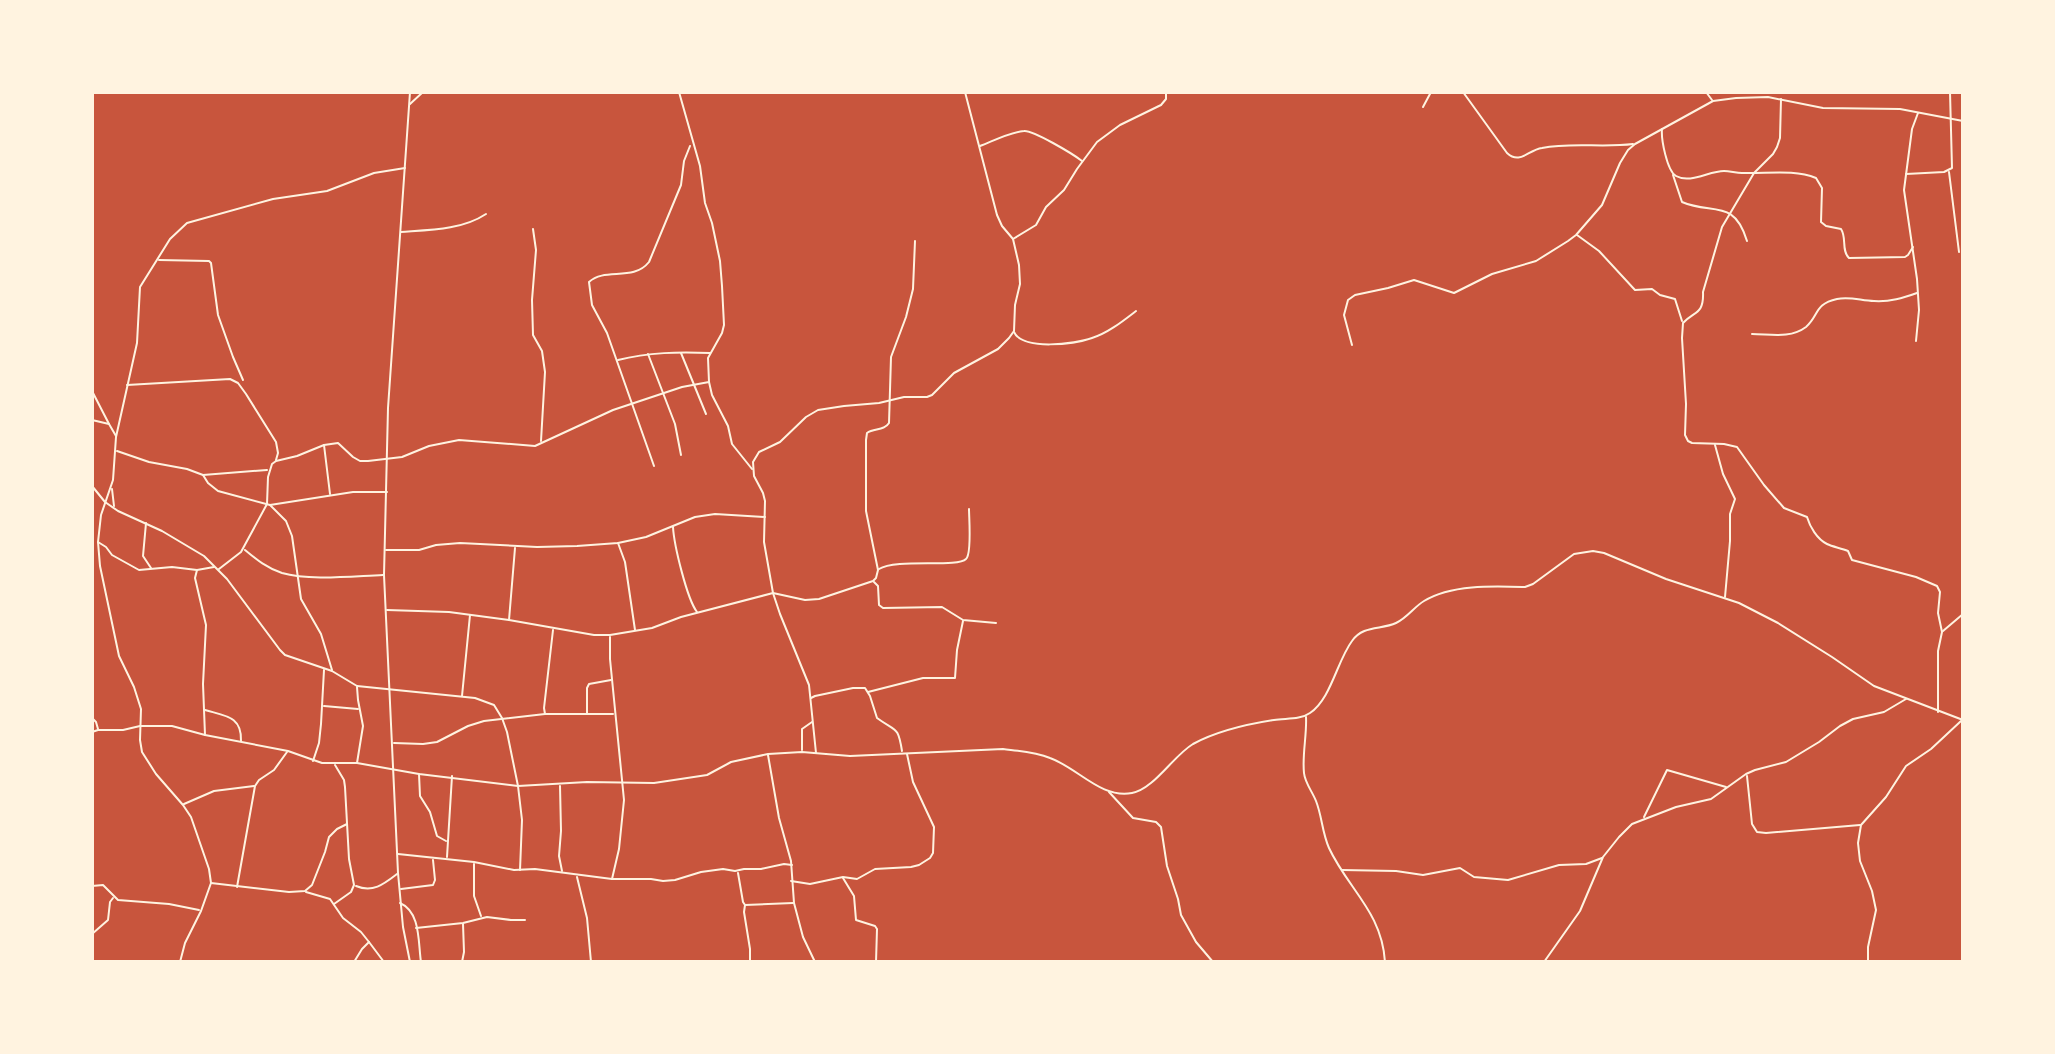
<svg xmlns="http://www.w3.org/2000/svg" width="2055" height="1054" viewBox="0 0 2055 1054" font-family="Literata,serif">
<rect width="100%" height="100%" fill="#c8553d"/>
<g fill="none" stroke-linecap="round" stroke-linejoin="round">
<g stroke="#fff3e0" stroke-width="2">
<path d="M410 92 388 408 384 575 398 873 403 927 410 962"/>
<path d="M679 92 700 166 705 203 712 223 720 261 722 286 724 325 722 333 708 358 709 382 712 395 728 426 732 444 752 469"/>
<path d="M1463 92 1507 153C1520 165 1528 150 1542 148 1571 142 1603 148 1633 144"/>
<path d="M1706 92 1712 100"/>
<path d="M1781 99 1780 138 1777 147 1773 154 1754 173 1722 227 1703 292C1704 315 1694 311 1683 323L1682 338 1686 404 1685 435 1688 441 1692 443 1724 444 1737 447 1764 485 1784 508 1807 517C1810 527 1817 539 1827 544 1833 547 1841 548 1848 551L1852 560 1916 577 1937 586 1940 592 1938 613 1942 632 1938 651V712"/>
<path d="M410 104 423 92"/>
<path d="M1423 107 1431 92"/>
<path d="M1662 129C1661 139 1667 171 1676 176 1690 184 1709 171 1724 171 1730 171 1736 173 1742 173 1766 174 1794 169 1816 178L1822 188 1821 222 1826 226 1841 229C1847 238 1841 250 1849 258L1905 257 1908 255 1913 247"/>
<path d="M980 146C993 141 1010 132 1024 131 1033 130 1073 154 1082 161"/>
<path d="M1949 172 1959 252"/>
<path d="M1906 174 1944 172 1952 168 1950 92"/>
<path d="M1673 175 1682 202C1712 215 1734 198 1747 241"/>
<path d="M533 229 536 250 532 300 533 335 542 351 545 372 541 441"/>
<path d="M401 232C429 230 462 230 486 214"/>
<path d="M1577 235 1599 251 1635 290 1652 289 1660 295 1675 299 1682 321"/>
<path d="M1013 239 1036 225 1046 207 1064 190 1077 169 1097 142 1120 125 1161 105 1166 99V92"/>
<path d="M159 260 209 261 211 263 218 315 233 357 243 380"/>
<path d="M1014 332C1023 351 1075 344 1092 338 1108 333 1123 321 1136 311"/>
<path d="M1752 334C1770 334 1790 339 1806 327 1819 316 1814 304 1837 299 1850 296 1862 301 1874 301 1890 302 1903 298 1917 293"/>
<path d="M1916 341 1919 310 1917 279 1904 190 1912 129 1918 113"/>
<path d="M1352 345 1344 315 1348 300 1355 295 1388 288 1414 280 1454 293 1492 274 1536 261 1568 241 1576 235 1602 205 1620 163 1628 150 1635 144 1713 101 1736 98 1768 97 1823 108 1900 109 1963 121"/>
<path d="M681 353 706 414"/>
<path d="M648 354 675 424 681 455"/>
<path d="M618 360C649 352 679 352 710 353"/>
<path d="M127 385 230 379 238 383 246 394 276 442 278 453 276 460"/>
<path d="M92 391 109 424"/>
<path d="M92 420 109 424 116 436"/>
<path d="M324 445 330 494"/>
<path d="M1715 445 1723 474 1735 499 1730 514V541L1725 597"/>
<path d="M117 451 149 462 187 469 203 475 267 470"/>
<path d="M654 466 607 333 592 305 589 282C605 267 633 282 649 262L681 185 684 161 690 146"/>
<path d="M203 475 208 483 218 491 270 505 353 492H387"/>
<path d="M92 486 105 502 118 511 162 531 204 556 227 579 280 650 285 655 332 671 357 686 475 698 494 705 502 718 507 732 518 786 522 820 520 870"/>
<path d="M112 489 114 506"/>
<path d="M270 505 286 521 292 536 301 599 321 634 332 670"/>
<path d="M146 523 143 556 151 568"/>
<path d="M673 527C674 545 687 599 697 612"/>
<path d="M98 542 106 547 112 555 139 570 172 567 197 570 214 567"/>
<path d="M618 543 625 562 635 630"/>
<path d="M245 550C257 560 267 568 282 573 309 581 354 576 383 575"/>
<path d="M386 550H419L436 545 460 543 537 547 577 546 618 543 646 537 695 517 715 514 765 517"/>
<path d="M219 569 241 552 267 504 268 477 272 464 276 461 297 456 324 445 338 443 353 457 360 461H368L402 457 429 446 459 440 535 446 613 410 682 387 709 382"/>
<path d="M879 569C896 558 957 568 966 559 972 554 969 518 969 509"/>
<path d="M197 570 195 578 206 625 203 684 205 735"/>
<path d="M874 582 878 586 879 605 883 608 942 607 963 620 996 623"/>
<path d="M387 610 449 612 509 620 594 635H610L652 628 681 617 773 593 805 600 819 599 873 581 876 578 878 570 866 511V440L867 433C874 428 884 431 889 423L891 357 906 317 913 289 915 241"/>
<path d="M509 620 515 548"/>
<path d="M553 630 544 708 545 714H613"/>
<path d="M1943 631 1963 614"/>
<path d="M610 637V659L624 800 619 849 612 879"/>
<path d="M868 692 923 678H955L957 650 963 621"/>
<path d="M462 696 470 615"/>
<path d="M811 698 815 696 853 688H865L870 696 877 718C896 732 898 725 902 751"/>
<path d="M324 706 358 709"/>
<path d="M205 710C225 716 242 716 241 741"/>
<path d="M587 714V688L589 684 611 680"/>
<path d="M1306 717C1307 735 1302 755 1304 773 1305 783 1312 791 1316 801 1322 816 1322 832 1329 848 1348 889 1382 912 1385 962"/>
<path d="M92 718 96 722 98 729"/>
<path d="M92 732 98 730H123L140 726H172L205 735 288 751 322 763H357L419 774 518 786 587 782 654 783 707 775 731 762 768 754 802 752 850 756 1003 749C1019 751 1035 752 1050 758 1078 768 1101 799 1132 793 1154 789 1173 756 1193 744 1217 731 1248 724 1274 720 1286 718 1300 720 1310 713 1331 699 1337 661 1352 641 1363 625 1381 630 1396 623 1407 618 1414 607 1424 601 1451 584 1495 586 1525 587L1533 584 1574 554 1593 551 1604 553 1666 579 1739 603 1778 623 1832 657 1874 686 1963 720"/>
<path d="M394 743 423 744 437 742 468 726 484 721 545 714"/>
<path d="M802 750V729L812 722"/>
<path d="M816 753 809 685 780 614 773 593 764 542 765 501 763 493 754 476 753 462 759 452 780 442 806 417 818 410 844 406 879 403 904 397H927L932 395 954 373 998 349 1009 338 1014 331 1015 305 1020 284 1019 265 1013 239 1002 226 997 215 965 92"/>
<path d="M768 755 779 818 791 861 794 903 803 937 815 962"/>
<path d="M313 761 319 743 321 724 324 670"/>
<path d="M357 763 363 726 358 700 357 687"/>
<path d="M419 774 420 796 430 812 437 836 446 841"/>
<path d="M1747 776 1752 824 1757 832 1766 833 1860 825"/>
<path d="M560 786 561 831 559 856 562 871"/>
<path d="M1109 792 1133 818 1156 822 1161 827 1167 866 1178 899 1181 915 1196 942 1213 962"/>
<path d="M184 804 214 791 254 786"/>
<path d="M1644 817 1667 770 1726 787"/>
<path d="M398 854 474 862 514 870 535 869 612 879H651L663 881 675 880 701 872 723 869 735 871 744 869H761L784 864 792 865"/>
<path d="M447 857 452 776"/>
<path d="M474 864V896L481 916"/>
<path d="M1342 870 1396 871 1423 875 1460 868 1474 877 1508 880 1559 865 1586 864 1602 858"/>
<path d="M738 873 743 902 745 905 793 903"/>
<path d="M577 877 587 918 591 962"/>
<path d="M843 878 854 896 856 920 875 926 877 929 876 962"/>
<path d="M791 881 810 884 843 877 857 879 875 869 911 867 919 865 930 858 933 853 934 827 913 782 907 754"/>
<path d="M211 883 289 892 305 891 312 885 325 852 329 837 337 829 347 824"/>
<path d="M92 886 103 885 118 900 169 904 199 910"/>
<path d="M356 886C373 893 384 884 397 874"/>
<path d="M237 887 255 786 259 780 274 770 287 752"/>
<path d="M401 889 433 885 435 880 433 860"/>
<path d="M306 892 330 899 343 918 361 932 369 942 384 962"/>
<path d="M400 903C421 912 418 943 421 962"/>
<path d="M334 904 351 892 354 885 349 859 345 787 344 780 335 765"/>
<path d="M745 905 744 912 750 949V962"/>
<path d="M416 928 463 923 487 917 511 920H525"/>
<path d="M92 934 108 920 110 902 113 898"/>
<path d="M180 962 185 943 201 911 211 883 209 869 191 817 183 805 156 774 142 752 140 740 141 709 134 687 119 656 100 566 98 542 101 515 113 480 116 437 137 343 140 287 170 239 187 223 273 199 327 191 374 173 405 168"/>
<path d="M354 962 362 949 369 942"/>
<path d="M462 962 464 952 463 924"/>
<path d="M537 962H549"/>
<path d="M1544 962 1580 911 1603 857 1619 837 1632 824 1676 807 1711 799 1746 774 1755 770 1786 762 1819 742 1840 726 1853 719 1884 712 1906 699"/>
<path d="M1868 962V947L1876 910 1872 891 1860 861 1858 843 1861 825 1886 797 1906 766 1931 749 1961 721"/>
</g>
</g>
<rect width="2055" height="1054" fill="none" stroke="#fff3e0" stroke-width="188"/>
</svg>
